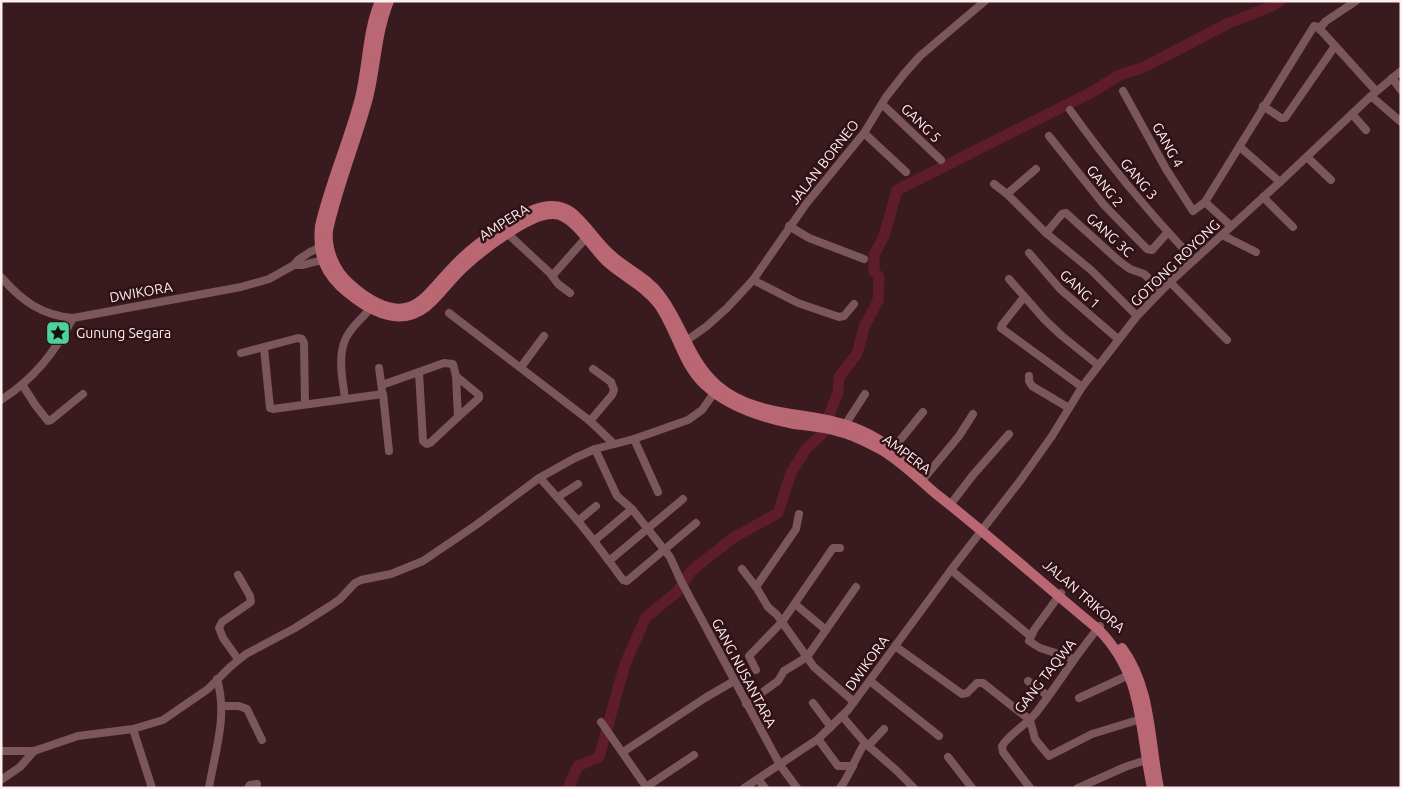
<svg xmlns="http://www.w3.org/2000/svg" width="1402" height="789" viewBox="0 0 1402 789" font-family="Ubuntu,sans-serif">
<rect width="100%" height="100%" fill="#391a1f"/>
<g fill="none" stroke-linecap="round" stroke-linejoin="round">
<path stroke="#5f1d2a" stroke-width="11" d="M568 788 578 766 599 757 625 664 646 617 677 592 691 571 733 538 778 513 791 473 806 449 822 434 838 392 839 377 857 354 864 327 878 301 879 277 874 271V255L884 236 897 190 1094 91 1119 75 1142 68 1229 23 1270 7 1280 1"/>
<g stroke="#7b565a" stroke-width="8">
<path d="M1319 29 1326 21 1356 1"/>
<path d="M1392 78 1401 90"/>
<path d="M1123 91 1166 169 1193 211 1205 202 1314 26 1318 27 1376 91"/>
<path d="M1371 96 1401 122"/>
<path d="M882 104 941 160"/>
<path d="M1263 106 1281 118H1285L1335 46"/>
<path d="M1070 110C1108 163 1149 213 1194 260"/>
<path d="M1352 114 1366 130"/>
<path d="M864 133 906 172"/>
<path d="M1049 136 1104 205 1147 249 1152 250 1168 232"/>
<path d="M1240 147 1280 182"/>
<path d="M1307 157 1331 180"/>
<path d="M994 184 1007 194 1046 233 1091 270 1137 316"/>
<path d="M1007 194 1036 169"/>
<path d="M1263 197 1293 227"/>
<path d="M1205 202 1231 226"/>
<path d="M789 226 809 238 864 259"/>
<path d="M1046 233 1062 214 1066 213 1119 261 1130 269 1144 274 1161 290"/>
<path d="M508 234 550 273 558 284 570 293"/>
<path d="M1222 235 1256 252"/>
<path d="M1029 253 1060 289 1118 339"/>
<path d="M294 265H303L326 259"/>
<path d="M552 276 585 239"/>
<path d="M1 277C22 301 41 315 73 318L241 287 269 279 294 265 298 260 310 252 324 246"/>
<path d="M1009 279 1045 320 1062 336 1098 365"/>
<path d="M753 280 798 303 839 317 844 316 854 304"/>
<path d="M1170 282 1227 340"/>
<path d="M1024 297 1002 325 1001 328 1082 387"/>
<path d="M449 313 590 421 614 444"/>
<path d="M686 341 707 326 727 308 753 280 806 204 864 133 886 97 904 74 920 56 985 1"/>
<path d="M264 348 270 408 273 409 383 394 389 451"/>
<path d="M241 353 298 338 302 339 304 343 305 403"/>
<path d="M521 367 544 336"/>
<path d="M379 368 382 390"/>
<path d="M456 376 479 395V398L458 417"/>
<path d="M1029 376V381L1032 386 1069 408"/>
<path d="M382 385 444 363 453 364 456 376 458 417 430 443 427 444 423 441 419 372"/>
<path d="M23 386 36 406 48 421 51 420 83 394"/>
<path d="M345 399C343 382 338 360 344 343 348 330 361 319 370 309"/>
<path d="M1 400C35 378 54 353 73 318"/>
<path d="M590 421 612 395 614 390 611 382 593 369"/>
<path d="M845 425 865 394"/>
<path d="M634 439 658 492"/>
<path d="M595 449 617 496 632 509 670 557 681 581 780 765 797 788"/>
<path d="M893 449 923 412"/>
<path d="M925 477 959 436 973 414"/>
<path d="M540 478 578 521"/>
<path d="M558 497 578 484"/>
<path d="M683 499 609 561 623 580 627 581 696 523"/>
<path d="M950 505 973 475 1009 434"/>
<path d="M594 541 578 521 596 506"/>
<path d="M609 561 594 541 632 509"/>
<path d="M742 569 756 587 768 607 777 615 814 667 854 702"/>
<path d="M951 570 1030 636"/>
<path d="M238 575 250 596 251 602 222 622 219 628 223 638 238 659"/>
<path d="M756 587 796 529 799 514"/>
<path d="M1061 593 1034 630 1029 641 1040 648 1074 659"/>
<path d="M795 604 826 630"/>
<path d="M895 646 962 694 967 693 977 683H983L1030 720 1035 739 1049 756 1092 734 1141 719"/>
<path d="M756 670 749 656 782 622 833 548H840"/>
<path d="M870 681 939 736"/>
<path d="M1028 681 1048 696"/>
<path d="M1079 698 1129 675"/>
<path d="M813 703 831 727"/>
<path d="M746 704 778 681 784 671 807 657 856 587"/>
<path d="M222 706H239L247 709 262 740"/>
<path d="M842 716 865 743 896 770 914 788"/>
<path d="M601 722 647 788"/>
<path d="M133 729 152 788"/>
<path d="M818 739 838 766H853"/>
<path d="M868 746 884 729"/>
<path d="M1 751H34L78 736 133 729 163 720 208 689 230 667 246 654 295 628 330 606 340 599 355 583 361 580 391 574 423 561 476 525 539 478 575 458 595 449 634 439 688 420 702 410 714 393"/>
<path d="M623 752 705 698 734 681"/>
<path d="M948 757 972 788"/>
<path d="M758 779 765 788"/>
<path d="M1 780 20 767 34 751"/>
<path d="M646 787 694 755"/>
<path d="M209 788C215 750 228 717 217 679"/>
<path d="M248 788 250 785 257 784"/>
<path d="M744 788 818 739 848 710 951 570 1020 481 1052 436 1082 387 1137 316 1170 282 1280 182 1371 96 1401 71"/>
<path d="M840 788C851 774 855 757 865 743"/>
<path d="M1030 788 1003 752 1002 746C1010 733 1025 726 1035 714 1058 685 1076 654 1100 626"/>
<path d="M1078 788 1125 767 1146 760"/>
</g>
<g stroke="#b86773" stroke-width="10">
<path d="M380 1C367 32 368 65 360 98 349 141 330 182 320 226 317 255 325 275 348 293 371 312 401 327 427 306 440 295 450 280 463 268 480 252 501 237 521 225 532 219 547 211 560 215 578 222 593 249 607 262 624 277 646 287 659 305 677 331 682 364 705 385 729 408 763 418 794 424 810 426 825 427 840 432 853 435 866 442 878 448 899 459 917 478 935 493 991 537 1043 584 1098 629 1144 675 1139 728 1152 788"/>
<path d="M389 1C376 33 376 66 368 98 356 142 338 185 328 230 326 250 335 271 350 284 364 297 389 314 409 307 425 302 439 281 451 269 469 249 526 204 553 206 560 206 565 208 571 212 586 224 596 241 610 254 626 269 647 277 660 295 682 323 689 361 717 385 750 414 795 412 836 422 862 428 886 442 906 460"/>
<path d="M1122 648C1152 689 1149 740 1159 788"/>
</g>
</g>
<defs>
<symbol id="sight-square" viewBox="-11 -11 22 22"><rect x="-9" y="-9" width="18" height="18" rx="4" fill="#4cd39b" stroke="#2f1116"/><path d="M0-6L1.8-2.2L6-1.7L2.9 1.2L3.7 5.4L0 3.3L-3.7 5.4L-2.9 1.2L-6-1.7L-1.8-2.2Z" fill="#111"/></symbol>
</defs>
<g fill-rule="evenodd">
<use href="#sight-square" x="44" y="319" width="28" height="28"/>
</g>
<g text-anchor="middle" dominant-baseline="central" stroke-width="5" stroke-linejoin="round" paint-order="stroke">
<g font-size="14" fill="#fdeff1" stroke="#2f1116">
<text transform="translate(921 123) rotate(44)">GANG 5</text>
<text transform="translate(1168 145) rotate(61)">GANG 4</text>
<text transform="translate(824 162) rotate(-52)">JALAN BORNEO</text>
<text transform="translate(1139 179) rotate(50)">GANG 3</text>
<text transform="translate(1105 186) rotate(51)">GANG 2</text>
<text transform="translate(504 222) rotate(-32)">AMPERA</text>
<text transform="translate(1110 235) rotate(42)">GANG 3C</text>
<text transform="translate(1175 263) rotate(-44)">GOTONG ROYONG</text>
<text transform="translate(1080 289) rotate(43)">GANG 1</text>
<text transform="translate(141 292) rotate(-10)">DWIKORA</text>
<text transform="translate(907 454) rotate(37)">AMPERA</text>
<text transform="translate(1084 596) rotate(41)">JALAN TRIKORA</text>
<text transform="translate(867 663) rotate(-54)">DWIKORA</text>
<text transform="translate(744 673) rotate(62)">GANG NUSANTARA</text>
<text transform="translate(1045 676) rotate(-52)">GANG TAQWA</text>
</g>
<g font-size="14" fill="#fdeff1" stroke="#2f1116" text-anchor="start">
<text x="76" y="333">Gunung Segara</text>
</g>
</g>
<rect width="1402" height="789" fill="none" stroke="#fdeff1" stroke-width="5"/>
</svg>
